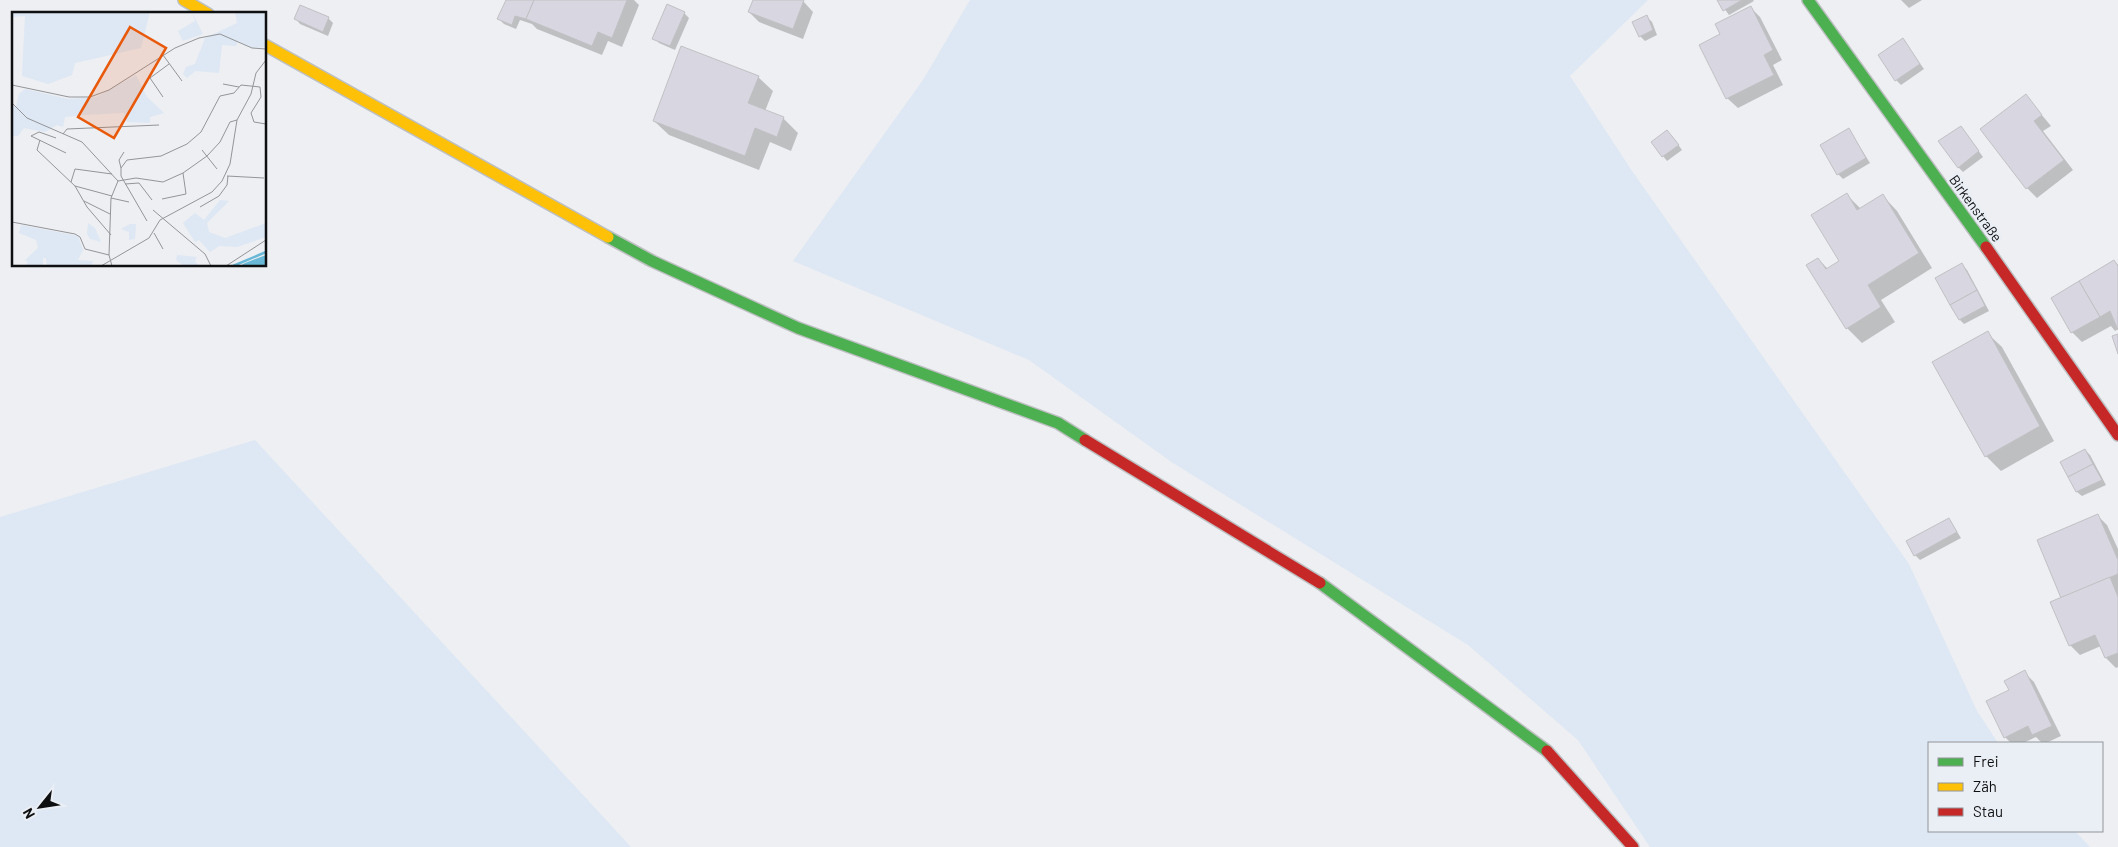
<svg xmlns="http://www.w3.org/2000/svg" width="2118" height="847" viewBox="0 0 2118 847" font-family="Barlow,sans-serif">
<rect width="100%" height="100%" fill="#edeff2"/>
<g fill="#dee7f4">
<path d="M970 0H1648L1570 76 1632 171 1909 564 1977 711 1998 743H1929V831H2075L2090 847H1650L1578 740 1468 645 1173 463 1029 360 793 261 923 80Z"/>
<path d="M255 440 631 847H0V517Z"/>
</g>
<g fill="#0003">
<path d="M507 0H634L639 5 622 47 608 41 602 55 537 29 532 24 520 20 516 29 504 24 499 19Z"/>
<path d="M754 0 803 1 813 12 803 39 759 22 749 12Z"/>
<path d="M1718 0H1753L1754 1 1729 15Z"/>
<path d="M1901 0H1922L1909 8Z"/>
<path d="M1750 7 1760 17 1782 60 1773 65 1783 85 1738 108 1727 98 1721 34Z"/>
<path d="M684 13 689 18 675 50 659 43 654 38Z"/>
<path d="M1647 17 1652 22 1657 35 1645 41 1640 36Z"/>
<path d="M328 18 333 23 328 36 300 24 296 19Z"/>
<path d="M1903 40 1924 69 1901 85 1896 80Z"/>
<path d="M758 77 773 91 765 111 783 118 798 133 791 151 770 142 759 170 669 135 654 121Z"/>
<path d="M2026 96 2051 126 2043 131 2073 170 2037 198 2027 188Z"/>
<path d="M1849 130 1870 163 1843 179 1838 174Z"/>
<path d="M1965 132 1983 157 1963 172 1958 167Z"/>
<path d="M1672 136 1682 150 1667 161 1663 156Z"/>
<path d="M1847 195 1861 209 1883 196 1897 211 1932 268 1881 300 1895 322 1862 343 1847 328 1818 259 1828 269 1841 261Z"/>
<path d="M2114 261 2118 265V329L2115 331 2111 326 2082 342 2072 332Z"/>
<path d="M1962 265 1967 270 1989 311 1964 324 1960 320Z"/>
<path d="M1987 333 2002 347 2054 441 2001 471 1986 456Z"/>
<path d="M2085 450 2090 455 2106 485 2082 496 2077 492 2061 462Z"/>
<path d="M2097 515 2107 525 2118 549V667L2116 668 2106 658 2101 646 2080 655 2070 645 2063 599Z"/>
<path d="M1949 519 1961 538 1920 560 1915 555Z"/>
<path d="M2024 672 2034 682 2061 736 2046 743H2042L2036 737 2023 743H2011L2005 737 2010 690Z"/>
</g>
<g fill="#d8d6e1" stroke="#c1c1c4">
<path d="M506 0H534L526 19 515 16 512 25 497 19Z"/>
<path d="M534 0H627L612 38 598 32 592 46 526 19Z"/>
<path d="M753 0H804L793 29 748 12Z"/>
<path d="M1717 0H1742L1723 11Z"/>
<path d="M667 4 685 12 670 46 652 39Z"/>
<path d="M300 5 329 17 323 32 294 19Z"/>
<path d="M1751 6 1773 50 1764 55 1774 75 1726 99 1699 45 1720 34 1715 24Z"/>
<path d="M1647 15 1653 30 1639 37 1632 22Z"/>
<path d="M1903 38 1920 64 1895 81 1878 55Z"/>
<path d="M681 46 759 76 748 103 784 117 777 137 755 128 745 156 653 121Z"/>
<path d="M2026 94 2042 115 2034 121 2064 160 2026 189 1980 129Z"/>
<path d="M1961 126 1979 151 1958 168 1938 141Z"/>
<path d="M1849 128 1866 158 1837 175 1820 145Z"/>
<path d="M1667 130 1679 145 1662 157 1651 142Z"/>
<path d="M1847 193 1857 210 1883 194 1919 253 1868 285 1881 307 1846 329 1806 265 1818 258 1826 269 1839 261 1811 215Z"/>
<path d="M2114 260 2118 266V330L2110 311 2100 317 2079 281Z"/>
<path d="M1962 263 1977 290 1950 305 1935 278Z"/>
<path d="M2079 281 2100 317 2071 333 2051 298Z"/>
<path d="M1977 290 1985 306 1959 320 1950 305Z"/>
<path d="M1988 331 2040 426 1985 457 1932 362Z"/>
<path d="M2118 334V354L2112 336Z"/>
<path d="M2085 449 2093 464 2068 477 2060 462Z"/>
<path d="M2093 464 2102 480 2076 492 2068 477Z"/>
<path d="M2098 514 2118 560V574L2061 598 2037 540Z"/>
<path d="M1949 518 1957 532 1914 556 1906 541Z"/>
<path d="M2110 577 2118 597V653L2105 658 2095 635 2069 646 2050 602Z"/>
<path d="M2025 670 2052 726 2032 735 2028 726 2004 738 1986 701 2009 690 2004 681Z"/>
</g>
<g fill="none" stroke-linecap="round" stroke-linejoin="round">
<defs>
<g id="fast">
<path d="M1808 0 1986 247"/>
<path d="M608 237 652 261 798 328 1058 423 1085 440"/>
<path d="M1320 583 1547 751"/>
</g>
<g id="slow">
<path d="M184 0 208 14"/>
<path d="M265 45 608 237"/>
</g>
<g id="jam">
<path d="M1986 247 2118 435"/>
<path d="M1085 440 1320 583"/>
<path d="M1547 751 1633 847"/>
</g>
</defs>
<use href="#fast" stroke="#bdbfc1" stroke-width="14"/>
<use href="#slow" stroke="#bdbfc1" stroke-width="14"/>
<use href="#jam" stroke="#bdbfc1" stroke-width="14"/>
<use href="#fast" stroke="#4caf50" stroke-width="11"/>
<use href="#slow" stroke="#ffc107" stroke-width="11"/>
<use href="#jam" stroke="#c62828" stroke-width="11"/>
</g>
<g text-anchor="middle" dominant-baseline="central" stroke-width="5" stroke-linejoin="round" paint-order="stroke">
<g font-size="14" fill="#0e0f11" stroke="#eaeff5">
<text transform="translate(1976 208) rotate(54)">Birkenstraße</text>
</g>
</g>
<g transform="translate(12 12)">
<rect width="254" height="254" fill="#edeff2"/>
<path d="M0 0H138L129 36 63 51 60 63 36 72 10 64 13 4 0 5ZM180 0 191 22 171 29 166 19 183 9ZM223 0H254V35L240 36 226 29 224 34 210 33 207 61 183 59 175 66 171 62 174 55 183 52 193 26 225 11ZM124 63 135 85 152 101 138 105V111L115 110 112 101 72 103 53 105 51 115 45 113 33 120 12 116 6 124H0V94H4L7 82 13 77 56 87 84 85ZM208 188 217 189 195 211 197 220 213 226 254 211V225L225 235 207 234 198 240 187 228 183 230 171 211 183 201 192 208ZM76 211 83 216 89 230 78 227 75 222ZM118 212H124L123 227 117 228V220L109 217ZM9 213 66 224 71 238 66 248 81 249 79 254H35L34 246H31V254H13L16 250 13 248 26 236 24 228 7 221ZM165 243 185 245 183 249 187 254H172L164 248Z" fill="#dee7f4"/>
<path d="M254 243V254H228L233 251Z" fill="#69b8d7"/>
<path fill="none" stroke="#69b8d7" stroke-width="2.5" d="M221 254 254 240"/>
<path fill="none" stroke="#949598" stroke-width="1" d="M151 43 170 69M211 72 227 75M0 73 57 85H78L97 78 163 36 187 26 208 22 240 36 254 37M151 85 138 66 157 52M0 91 15 106 70 130 106 169M51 122 55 117 147 113M44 126 27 120 19 124 54 141M28 128 25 138 63 174 75 195 99 223M190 138 205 157M109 156 107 148 112 140M215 164 252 166M106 169 124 166 151 170 171 161 195 144 208 130 218 110 225 108M59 170 63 157 100 162M113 172 127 171 140 188M63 174 100 184M99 186 117 190M150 187 174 182 171 161M72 189 98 202M188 195 207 184 215 173 216 164M141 198 193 242 199 254M135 209 109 164V156L115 148 149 144 175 132 189 120 208 84 222 81 229 73 248 75 249 85 239 101 242 110 254 112M0 210 63 222 68 225 73 237 97 243M142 221 151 237M89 254 137 226 148 208 200 180 210 169 218 152 225 108 239 82 244 61 254 48M100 254 97 243 99 186 106 169M214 254 254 228"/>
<path fill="#e8590c" fill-opacity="0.15" stroke="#e8590c" stroke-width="2.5" d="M118 15 154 36 102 126 66 105Z"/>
<rect width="254" height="254" fill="none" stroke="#0e0f11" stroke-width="2.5"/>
</g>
<rect x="1928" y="742" width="175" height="90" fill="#eaeff5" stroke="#92959a"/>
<rect x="1938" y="758" width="25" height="8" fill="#4caf50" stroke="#92959a"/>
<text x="1973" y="767" font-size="15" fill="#0e0f11">Frei</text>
<rect x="1938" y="783" width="25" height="8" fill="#ffc107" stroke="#92959a"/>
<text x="1973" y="792" font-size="15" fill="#0e0f11">Zäh</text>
<rect x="1938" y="808" width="25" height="8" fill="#c62828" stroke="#92959a"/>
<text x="1973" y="817" font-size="15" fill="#0e0f11">Stau</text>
<g transform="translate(40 807) rotate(240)" stroke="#eaeff5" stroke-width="4" paint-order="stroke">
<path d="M0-4L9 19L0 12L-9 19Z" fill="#0e0f11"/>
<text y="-8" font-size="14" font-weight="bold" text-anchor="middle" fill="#0e0f11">N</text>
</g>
</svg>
